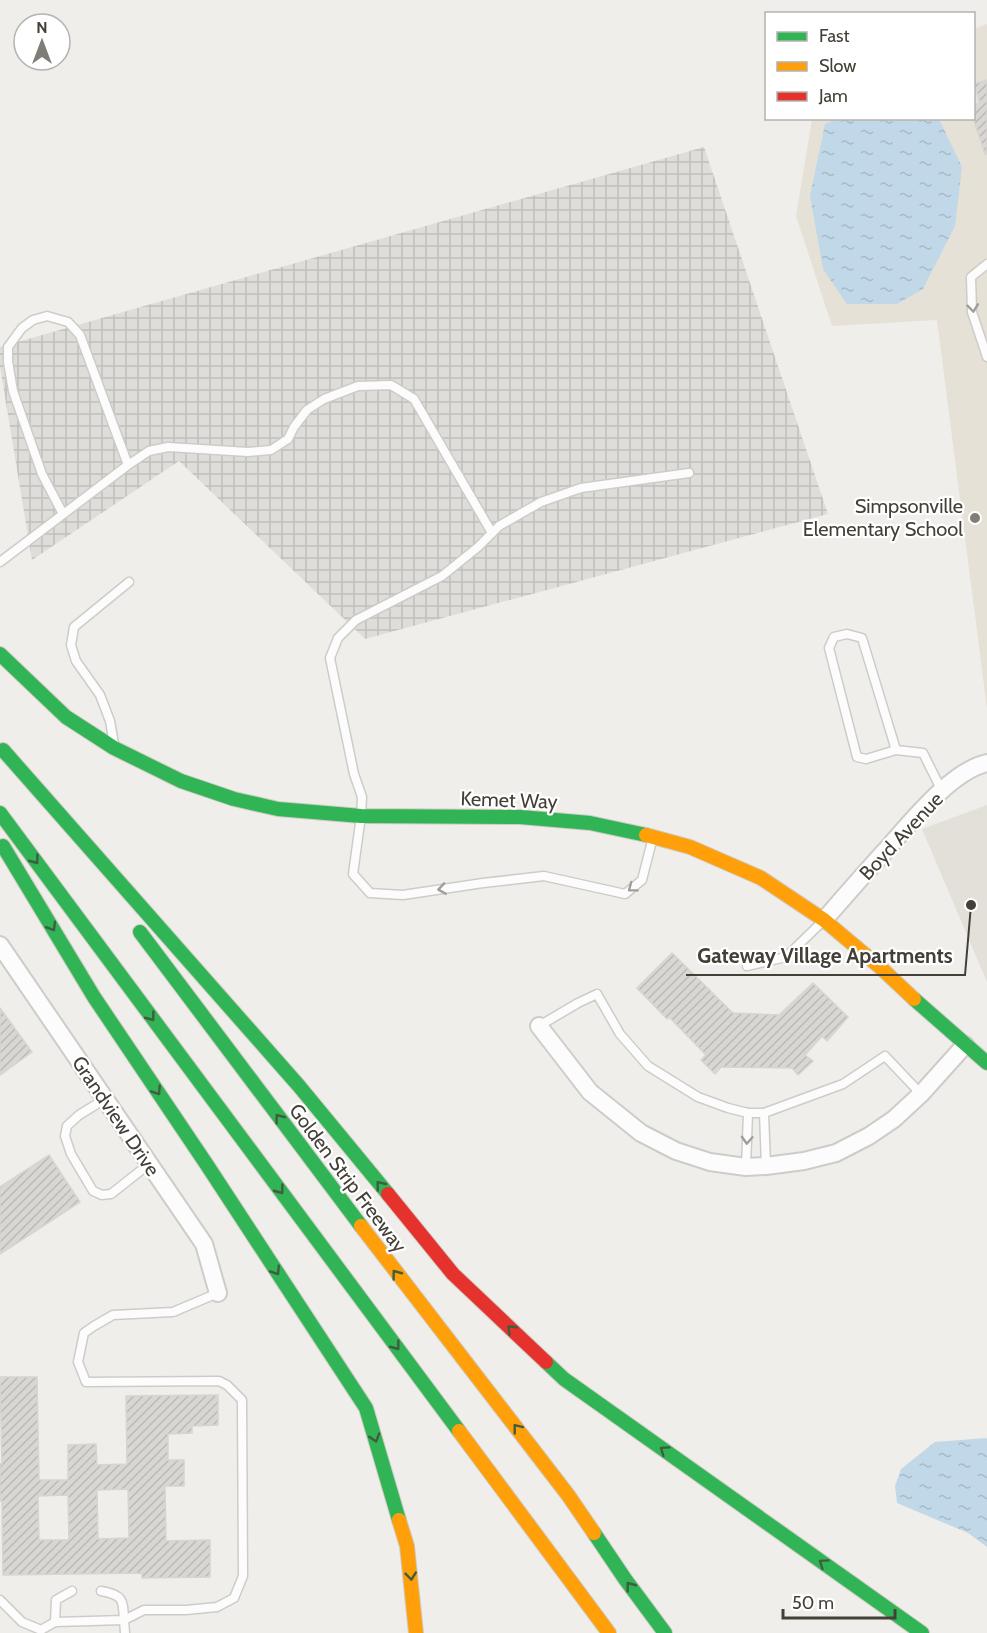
<svg xmlns="http://www.w3.org/2000/svg" width="987" height="1633" viewBox="0 0 987 1633" font-family="Cabin,sans-serif">
<defs>
<pattern id="industrial-grid" width="8" height="8" patternUnits="userSpaceOnUse" patternTransform="scale(1.5)"><rect width="8" height="8" fill="#dfddd9"/><path d="M0 4h8M4 0v8" fill="none" stroke="#c1bfbb"/></pattern>
<pattern id="water-ripples" width="26" height="14" patternUnits="userSpaceOnUse" patternTransform="scale(1.5)"><rect width="26" height="14" fill="#c0d8e8"/><path d="M2 4q2-2 4 0t4 0M15 11q2-2 4 0t4 0" fill="none" stroke="#a6bac8"/></pattern>
<pattern id="building-hatch" width="6" height="6" patternUnits="userSpaceOnUse" patternTransform="scale(1.5)"><rect width="6" height="6" fill="#d9d7d3"/><path d="M-1 1l2-2M0 6l6-6M5 7l2-2" fill="none" stroke="#bbbab6"/></pattern>
</defs>
<rect width="100%" height="100%" fill="#f0eeea"/>
<path fill="#e3e0d9" d="M987 805V982L922 829Z"/>
<path fill="url(#industrial-grid)" d="M704 147 828 514 365 639 179 461 32 560 0 367V347Z"/>
<path fill="#e5e1d7" d="M987 24V709L937 320 832 326 796 216 812 119 974 118V29Z"/>
<g fill="url(#water-ripples)">
<path d="M839 118 936 119 940 121 962 167 955 226 923 289 897 304H847L823 269 810 196 825 124Z"/>
<path d="M986 1438 987 1439V1547L968 1533 897 1503 895 1486 901 1469 935 1442Z"/>
</g>
<g fill="url(#building-hatch)" stroke="#d8d5d0" stroke-width="1.5" fill-rule="evenodd">
<path d="M987 80V154H985L974 121V106L980 103 974 84Z"/>
<path d="M672 953 733 1013 779 1015 813 983 848 1017 827 1041 822 1036 805 1055 813 1061 798 1075 792 1068 721 1067 715 1074 701 1060 706 1055 669 1017 667 1019 637 988Z"/>
<path d="M0 1008 32 1052 0 1075Z"/>
<path d="M49 1155 80 1202 0 1254V1187Z"/>
<path d="M0 1377H37L39 1480H68V1445L96 1444 97 1465 127 1464 126 1396 218 1395V1425L192 1426V1433L168 1434V1460H184V1486H165L166 1541 210 1540V1577L142 1578V1573L3 1575 2 1501H0V1464H2ZM128 1489 129 1538 98 1539 97 1490ZM68 1495 69 1540H39L38 1496Z"/>
</g>
<g fill="none" stroke-linecap="round" stroke-linejoin="round">
<defs>
<g id="lane">
<path d="M987 264 971 277 972 312 987 357"/>
<path d="M63 514 42 474 13 391 8 362V347L22 328 33 320 47 316 68 322 80 335 128 465"/>
<path d="M0 562 128 465 149 451 168 447 248 452 271 450 288 439 294 427 307 410 324 399 358 386 391 385 414 399 492 533"/>
<path d="M114 744 110 721 100 695 76 661 71 645 74 627 129 582"/>
<path d="M896 750 866 759 857 757 829 648 834 637 847 634 862 638 896 750 923 753 942 791"/>
<path d="M653 837 642 880 625 894 544 876 483 883 403 895 370 893 353 874 361 816 362 797 354 774 330 658 338 638 356 620 442 576 478 547 499 526 541 502 581 488 689 473"/>
<path d="M747 966 786 957 824 920"/>
<path d="M539 1026 578 1003 597 994 620 1034 648 1066 698 1097 728 1108 748 1113H764L843 1084 885 1056 921 1094"/>
<path d="M105 1099 79 1115 67 1126 65 1136 71 1154 93 1191 102 1195 111 1194 149 1164"/>
<path d="M764 1113 766 1166"/>
<path d="M746 1167 748 1113"/>
<path d="M72 1591 56 1600 55 1622 124 1620C123 1599 123 1595 101 1591"/>
<path d="M0 1600 22 1622 41 1630 55 1622"/>
<path d="M125 1633 124 1620 144 1610H186L217 1607 234 1598 243 1576 242 1400 227 1385 219 1381 86 1382 78 1362 84 1333 94 1326 113 1315 173 1312 218 1293"/>
</g>
<g id="street">
<path d="M824 920C845 896 865 873 886 850 910 823 951 771 987 763"/>
<path d="M0 945 204 1244 218 1293"/>
<path d="M539 1026 590 1092 641 1133 676 1151 710 1162 746 1167 766 1166 804 1161 836 1153 869 1136 894 1119 921 1094 965 1045"/>
</g>
<g id="fast">
<path d="M0 654 66 717 114 748 181 781 234 799 278 809 361 816 520 817 590 823 646 835"/>
<path d="M3 750 299 1086 388 1194"/>
<path d="M0 813 459 1431"/>
<path d="M3 846 94 997 207 1165 366 1408 399 1520"/>
<path d="M140 932 361 1226"/>
<path d="M914 999 987 1063"/>
<path d="M546 1362 564 1379 922 1633"/>
<path d="M594 1533 625 1579 665 1633"/>
</g>
<g id="slow">
<path d="M646 835 690 847 761 878 824 920 881 968 914 999"/>
<path d="M361 1226 568 1495 594 1533"/>
<path d="M459 1431 609 1633"/>
<path d="M399 1520 407 1546 416 1633"/>
</g>
<path id="jam" d="M388 1194 453 1274 546 1362"/>
</defs>
<use href="#lane" stroke="#ceccc8" stroke-width="11"/>
<use href="#street" stroke="#ceccc8" stroke-width="20"/>
<use href="#fast" stroke="#cecbc2" stroke-width="16"/>
<use href="#slow" stroke="#cecbc2" stroke-width="16"/>
<use href="#jam" stroke="#cecbc2" stroke-width="16"/>
<use href="#lane" stroke="#fdfcfc" stroke-width="8"/>
<use href="#street" stroke="#fdfcfc" stroke-width="16"/>
<use href="#fast" stroke="#30b455" stroke-width="14"/>
<use href="#slow" stroke="#ff9f0a" stroke-width="14"/>
<use href="#jam" stroke="#e5322d" stroke-width="14"/>
</g>
<defs><path id="oneway-chevron" d="M-2-3.5L2.5 0L-2 3.5" fill="none" stroke-width="1.6" stroke-linecap="round" stroke-linejoin="round" transform="scale(1.5)"/></defs>
<g stroke="#a09e9a">
<use href="#oneway-chevron" transform="translate(973 308) rotate(83)"/>
<use href="#oneway-chevron" transform="translate(632 888) rotate(143)"/>
<use href="#oneway-chevron" transform="translate(442 889) rotate(171)"/>
<use href="#oneway-chevron" transform="translate(747 1140) rotate(93)"/>
</g>
<g stroke="#3f5d3f">
<use href="#oneway-chevron" transform="translate(35 860) rotate(53)"/>
<use href="#oneway-chevron" transform="translate(52 927) rotate(59)"/>
<use href="#oneway-chevron" transform="translate(151 1017) rotate(53)"/>
<use href="#oneway-chevron" transform="translate(157 1091) rotate(56)"/>
<use href="#oneway-chevron" transform="translate(279 1118) rotate(-127)"/>
<use href="#oneway-chevron" transform="translate(380 1185) rotate(-129)"/>
<use href="#oneway-chevron" transform="translate(280 1190) rotate(53)"/>
<use href="#oneway-chevron" transform="translate(276 1271) rotate(57)"/>
<use href="#oneway-chevron" transform="translate(396 1274) rotate(-127)"/>
<use href="#oneway-chevron" transform="translate(511 1329) rotate(-136)"/>
<use href="#oneway-chevron" transform="translate(396 1346) rotate(53)"/>
<use href="#oneway-chevron" transform="translate(517 1428) rotate(-128)"/>
<use href="#oneway-chevron" transform="translate(375 1438) rotate(73)"/>
<use href="#oneway-chevron" transform="translate(664 1450) rotate(-145)"/>
<use href="#oneway-chevron" transform="translate(823 1563) rotate(-145)"/>
<use href="#oneway-chevron" transform="translate(411 1576) rotate(84)"/>
<use href="#oneway-chevron" transform="translate(630 1586) rotate(-127)"/>
</g>
<circle fill="#807d76" stroke="#fff" stroke-width="2" cx="975" cy="518" r="6"/>
<g text-anchor="middle" dominant-baseline="central" stroke-width="4.5" stroke-linejoin="round" paint-order="stroke">
<g font-size="20" fill="#444038" stroke="#fff" text-anchor="end">
<text x="963" y="506">Simpsonville<tspan x="963" dy="23">Elementary School</tspan></text>
</g>
<g font-size="20" fill="#444038" stroke="#fff">
<text transform="translate(509 800) rotate(2)">Kemet Way</text>
<text transform="translate(901 836) rotate(-47)">Boyd Avenue</text>
<text transform="translate(116 1116) rotate(56)">Grandview Drive</text>
<text transform="translate(348 1178) rotate(53)">Golden Strip Freeway</text>
</g>
</g>
<path fill="none" stroke="#444038" stroke-width="2" d="M971 905L965 975H686"/>
<circle fill="#444038" stroke="#fff" stroke-width="2" cx="971" cy="905" r="6"/>
<g font-size="21" text-anchor="middle" font-weight="bold" fill="#444038" stroke="#fff" stroke-width="4.5" stroke-linejoin="round" paint-order="stroke">
<text x="825" y="963">Gateway Village Apartments</text>
</g>
<rect x="765" y="12" width="210" height="108" fill="#ffffff" stroke="#b4b3af" stroke-width="1.5"/>
<rect x="777" y="32" width="30" height="9" fill="#30b455" stroke="#b4b3af" stroke-width="1.5"/>
<text x="819" y="42" font-size="18" fill="#444038">Fast</text>
<rect x="777" y="62" width="30" height="9" fill="#ff9f0a" stroke="#b4b3af" stroke-width="1.5"/>
<text x="819" y="72" font-size="18" fill="#444038">Slow</text>
<rect x="777" y="92" width="30" height="9" fill="#e5322d" stroke="#b4b3af" stroke-width="1.5"/>
<text x="819" y="102" font-size="18" fill="#444038">Jam</text>
<g transform="translate(42 42)"><circle r="28" fill="#ffffff" stroke="#b4b3af" stroke-width="1.5"/>
<path d="M0-4.5L10 22L0 15L-10 22Z" fill="#807d76"/>
<text y="-9" font-size="16" font-weight="bold" text-anchor="middle" fill="#444038">N</text>
</g>
<path d="M783 1609v9h112v-9" fill="none" stroke="#444038" stroke-width="3"/>
<text x="792" y="1609" font-size="18" fill="#444038" stroke="#ffffff" stroke-width="4.5" paint-order="stroke">50 m</text>
</svg>
